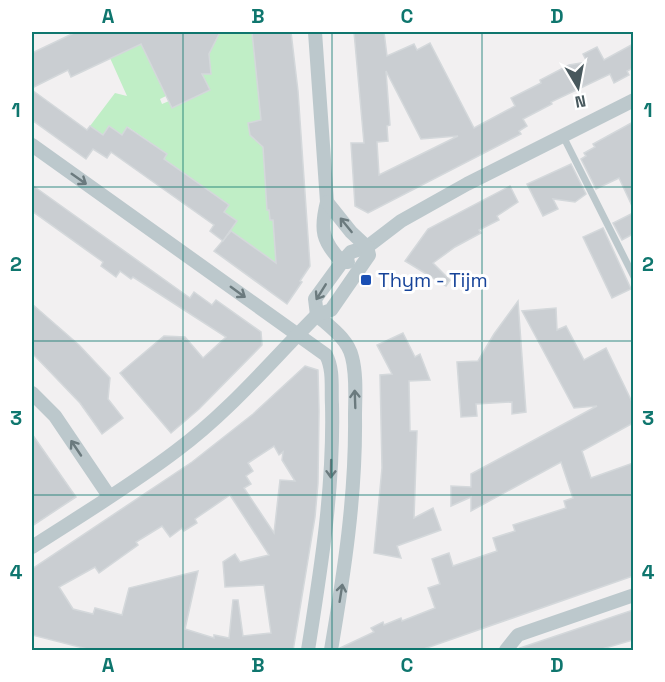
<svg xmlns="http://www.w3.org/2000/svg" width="665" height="682" viewBox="0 0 665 682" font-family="'Space Grotesk',sans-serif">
<rect width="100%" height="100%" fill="#f2f0f1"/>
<path fill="#c0eec6" d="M220 32H252L261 120 249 123V132H254L255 139 263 147 267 209 269 210 270 220H273L277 264 230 231 237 221 224 212 229 205 164 159 167 154 128 127 122 135 109 126 103 135 90 126 115 93 127 96 110 58 141 44 166 96 160 99 162 104 169 101 189 49 214 44Z"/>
<g fill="#caced2" stroke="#d4d8db" stroke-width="1.5" fill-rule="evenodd">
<path d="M76 32H220L209 54 211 74H202L210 90 172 108 141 44 71 77 68 70 32 88V53Z"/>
<path d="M252 32H291L298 91 310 266 300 281 302 282 287 304 214 251 231 231 276 263 273 220H270L269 210H267L263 147 250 135 248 123 261 120Z"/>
<path d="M354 32H384L387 56 414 44 417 50 430 43 474 128 515 106 511 98 541 83 540 80 569 65 587 62 583 54 597 47 604 60 633 44V68L627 71 629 75 614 83 610 74 551 102 552 104 523 119 527 126 519 131 521 134 368 213 355 206 351 143H364ZM386 71 421 139 458 136 379 175 377 142 388 141 387 126 390 125Z"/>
<path d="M32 90 87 130 90 126 103 135 109 126 122 135 127 127 167 154 164 159 229 205 224 212 237 221 223 241 210 231 214 225 111 152 107 158 93 149 86 159 32 120Z"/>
<path d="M633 122V208L619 178 596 189 581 159 586 156 584 153 595 147 593 144Z"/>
<path d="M571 164 586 194 575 202 553 199 558 209 543 216 527 184Z"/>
<path d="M32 185 190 298 194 292 212 305 216 300 261 332 262 345 199 409 171 433 120 373 164 336 185 337 203 358 226 337 133 277 131 279 120 271 116 277 101 266 103 262 32 211Z"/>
<path d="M510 186 518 202 497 216 499 220 479 230 481 233 455 247 433 263 450 280 446 286 405 261 428 229Z"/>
<path d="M633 213V234L622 240 613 223Z"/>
<path d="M603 228 631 289 612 298 583 237Z"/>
<path d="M518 301 526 412 512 414V402L476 404 477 416 461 417 457 362 478 361 494 334Z"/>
<path d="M32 304 79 345 110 378 108 399 123 418 102 434 80 403 32 353Z"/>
<path d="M556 308 557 330 566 326 584 360 606 348 633 404V423L582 451 591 478 633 463V576L418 651H340V648L374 632 371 628 383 622 384 625 401 618 402 621 435 608 428 588 440 584 432 559 449 553 453 566 497 551 493 538 515 531 513 525 566 508 564 501 573 498 561 462 471 511V497L451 506V486L471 487V474L597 406 574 408 522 311Z"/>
<path d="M403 333 415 357 420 354 430 380 409 381 410 431H417L414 518 433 508 441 530 397 546 401 558 374 553 382 468 380 375 392 374 377 345Z"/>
<path d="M305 366 318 370 319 411 318 483 315 517 293 651H95L32 635V569L192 462 253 414ZM274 446 279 455 283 452 282 460 295 481 280 480 274 533 244 488 251 484 246 476 253 471 248 463ZM230 495 269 555 240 562 235 554 223 562 225 587 264 585 271 633 243 636 238 600H233L229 638 214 635V638L185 629 198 571 129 588 122 615 95 608 93 614 73 609 59 587 95 567 99 573 138 545 136 542 162 526 170 537 182 528 184 531 197 523 195 519Z"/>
<path d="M32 434 76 497 32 526Z"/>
<path d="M633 610V640L595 651H521L520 648Z"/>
</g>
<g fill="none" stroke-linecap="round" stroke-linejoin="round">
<path stroke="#bcc8cc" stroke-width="7" d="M563 136 634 277"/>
<g stroke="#bcc8cc" stroke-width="14">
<path d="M315 32 327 202C320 230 322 241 342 262H348"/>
<path d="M32 145 326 355C334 370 331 389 332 405 334 488 321 568 308 650"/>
<path d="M317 315 315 299 342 262 351 252 367 247 401 221 467 184 634 100"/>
<path d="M317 315C330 327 348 339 352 357 357 376 355 398 355 417 356 496 344 573 331 650"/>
<path d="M32 393 55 416 109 496"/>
<path d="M32 547C80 516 130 486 176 451 229 412 271 361 317 315L331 310 369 255 367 247 351 232 327 202"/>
<path d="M506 650 518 635 634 595"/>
</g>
</g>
<defs><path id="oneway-shaft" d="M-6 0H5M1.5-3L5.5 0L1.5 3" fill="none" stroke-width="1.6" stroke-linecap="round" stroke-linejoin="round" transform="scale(1.5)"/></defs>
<g stroke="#6b7a7e">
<use href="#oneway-shaft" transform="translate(79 179) rotate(35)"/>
<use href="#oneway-shaft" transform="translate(346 225) rotate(-129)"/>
<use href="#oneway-shaft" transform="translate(238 292) rotate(36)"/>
<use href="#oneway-shaft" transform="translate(321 292) rotate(122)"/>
<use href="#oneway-shaft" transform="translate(355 399) rotate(-92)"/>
<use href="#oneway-shaft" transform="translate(76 448) rotate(-124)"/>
<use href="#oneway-shaft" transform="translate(331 469) rotate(91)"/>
<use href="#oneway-shaft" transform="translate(341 593) rotate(-81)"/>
</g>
<path fill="none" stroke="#0f766e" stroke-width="1.5" stroke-opacity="0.55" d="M183 32V650M332 32V650M482 32V650M32 187H634M32 341H634M32 495H634"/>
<rect fill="#1a4fb4" stroke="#fff" stroke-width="2" x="360" y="274" width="12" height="12" rx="3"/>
<g text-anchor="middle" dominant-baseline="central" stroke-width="6" stroke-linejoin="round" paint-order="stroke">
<g font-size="20" fill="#164399" stroke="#fff" text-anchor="start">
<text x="378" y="280">Thym - Tijm</text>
</g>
</g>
<rect width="665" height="682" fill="none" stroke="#ffffff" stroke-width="66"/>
<g transform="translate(578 87) rotate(170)" stroke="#ffffff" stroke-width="4.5" paint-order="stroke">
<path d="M0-4.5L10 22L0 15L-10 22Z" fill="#48585d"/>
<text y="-9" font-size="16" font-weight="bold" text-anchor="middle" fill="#48585d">N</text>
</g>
<rect x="33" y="33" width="599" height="616" fill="none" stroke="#0f766e" stroke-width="2"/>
<g font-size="20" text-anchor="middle" font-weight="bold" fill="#0f766e">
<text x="108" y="23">A</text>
<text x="258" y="23">B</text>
<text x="407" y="23">C</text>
<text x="557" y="23">D</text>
<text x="16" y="117">1</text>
<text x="648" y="117">1</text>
<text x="16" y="271">2</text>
<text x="648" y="271">2</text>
<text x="16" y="425">3</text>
<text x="648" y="425">3</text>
<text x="16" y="579">4</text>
<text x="648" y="579">4</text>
<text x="108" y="672">A</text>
<text x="258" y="672">B</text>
<text x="407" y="672">C</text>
<text x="557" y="672">D</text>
</g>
</svg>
